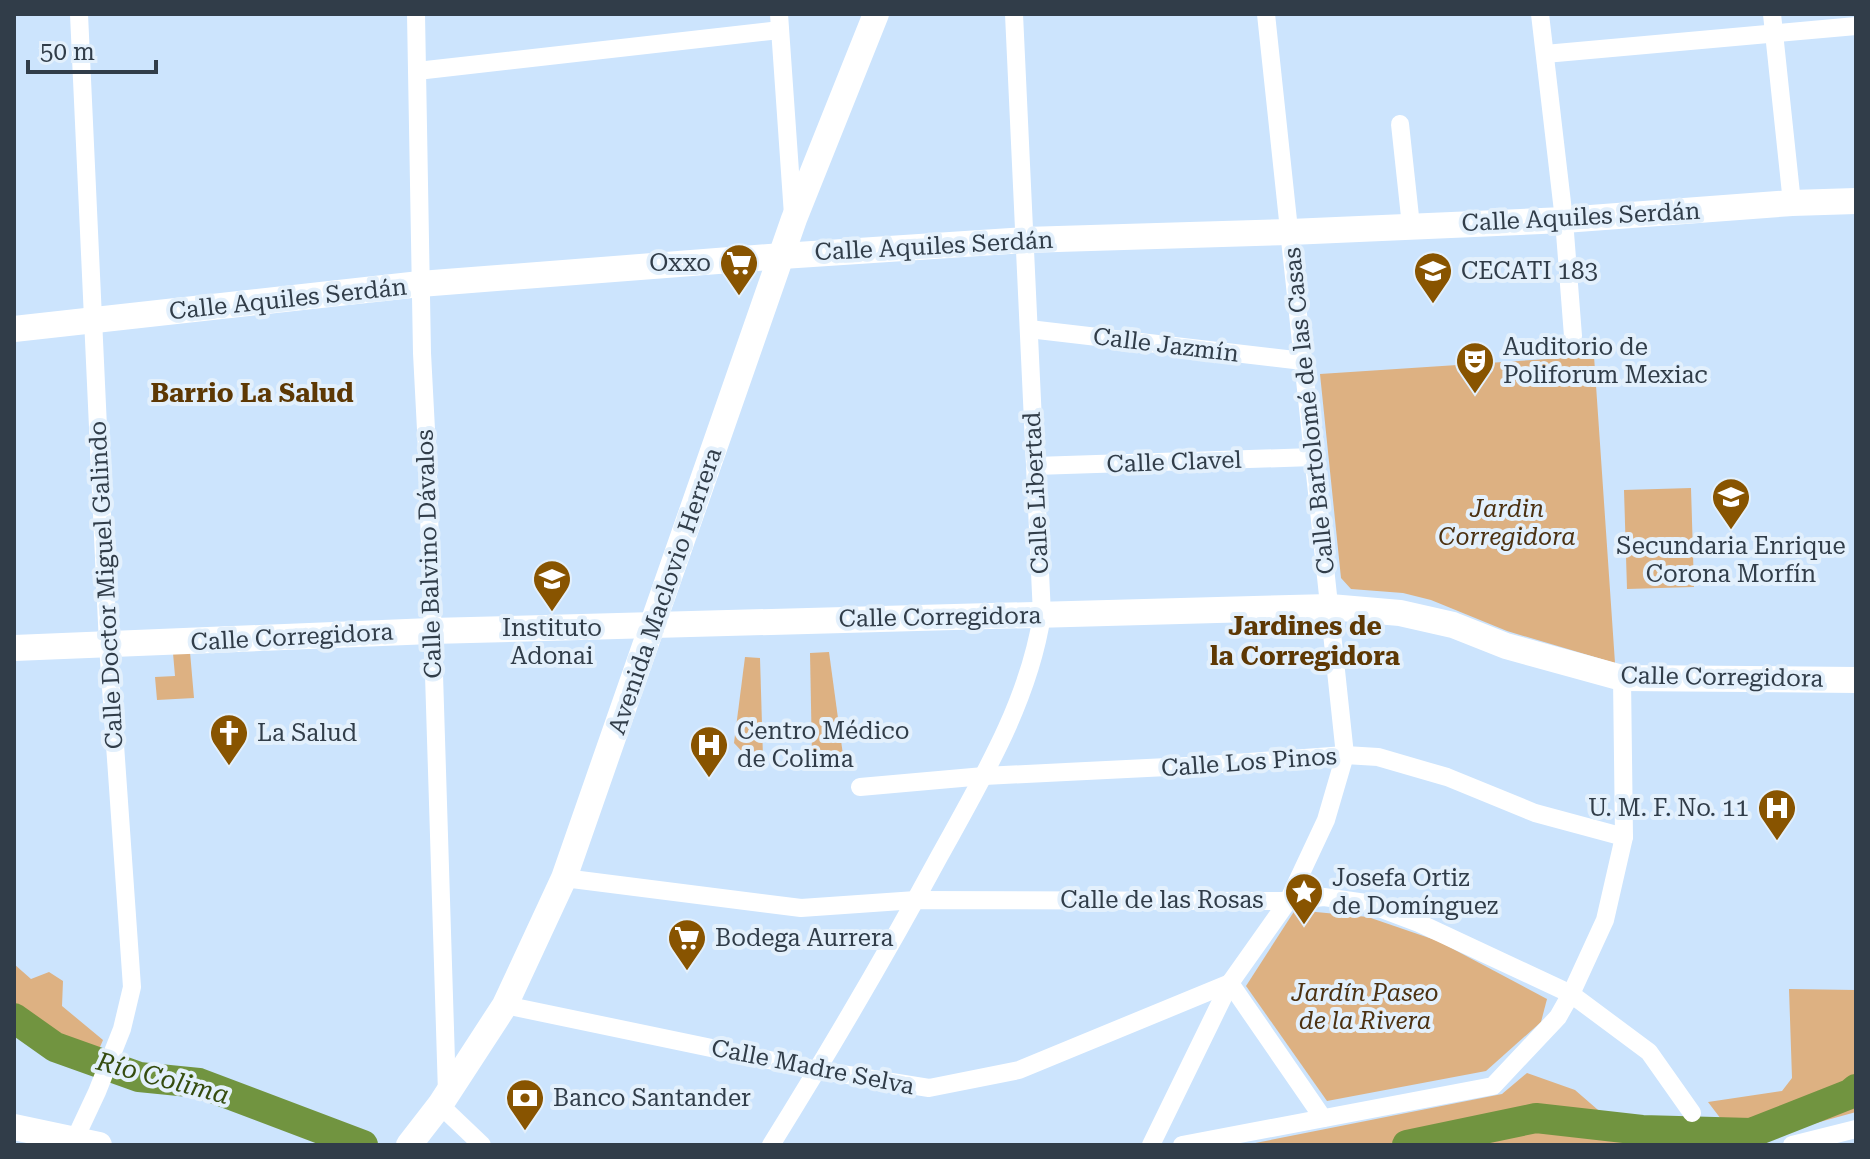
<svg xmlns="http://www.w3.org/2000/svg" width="1870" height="1159" viewBox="0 0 1870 1159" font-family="'Roboto Serif',serif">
<rect width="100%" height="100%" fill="#cce4fd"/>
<g fill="#ddb182">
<path d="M1594 356 1615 663 1507 631 1431 600 1403 593 1351 589 1341 578 1320 374Z"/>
<path d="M1691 488 1694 587 1627 589 1624 490Z"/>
<path d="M190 652 194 698 157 700 155 677 175 676 173 653Z"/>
<path d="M829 652 843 755 812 757 810 653Z"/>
<path d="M745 657 760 658 763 758H748L734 743Z"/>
<path d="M1295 910 1368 917 1438 941 1547 999 1541 1022 1486 1071 1327 1101 1246 986Z"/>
<path d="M14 964 31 979 49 972 63 981 62 1006 103 1040 97 1054 56 1041 14 1011Z"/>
<path d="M1789 989 1856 990V1112L1740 1144 1708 1102 1782 1091 1792 1078Z"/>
<path d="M1527 1073 1575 1090 1635 1142 1632 1145H1245L1502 1094Z"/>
</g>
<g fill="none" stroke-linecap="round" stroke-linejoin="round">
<g stroke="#719440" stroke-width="30">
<path d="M14 1018 55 1047 139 1077 199 1083 363 1145"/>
<path d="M1407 1145 1536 1118 1642 1130 1751 1133 1850 1094 1856 1089"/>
</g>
<g stroke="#fff" stroke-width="18">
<path d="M416 14 422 353 427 449 447 1093"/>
<path d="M779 14 793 215"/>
<path d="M1540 14 1564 220 1573 336"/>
<path d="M1772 14 1792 203"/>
<path d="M1545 54 1856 26"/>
<path d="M417 71 780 30"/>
<path d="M1400 124 1411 226"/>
<path d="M1029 329 1303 361"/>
<path d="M1035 466 1313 457"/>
<path d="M860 787 984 776 1208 765 1345 755 1378 757 1447 777 1535 813 1624 837"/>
<path d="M564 878 801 908 916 900 1288 901 1324 897 1366 903 1419 923 1571 994 1649 1052 1692 1113"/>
<path d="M505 1005 817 1070 929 1088 1019 1070 1230 983 1323 1118"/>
<path d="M440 1105 482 1145"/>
<path d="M74 1145V1141L97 1092 122 1029 132 987 108 645 79 14"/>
<path d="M771 1145C830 1050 887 953 940 855 982 779 1029 701 1042 615L1014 14"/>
<path d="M1151 1145 1230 983 1288 901 1326 820 1345 755 1266 14"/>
<path d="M1182 1145 1493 1086 1558 1017 1571 994 1605 920 1624 837 1622 678"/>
<path d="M1792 1145 1856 1129"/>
</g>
<g stroke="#fff" stroke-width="26">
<path d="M14 329 420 284 782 256 1025 240 1290 232 1564 220 1792 203 1856 201"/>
<path d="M14 648 431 631 1330 607 1400 613 1453 625 1506 646 1622 678 1856 680"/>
<path d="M14 1127 99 1145"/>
<path d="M409 1145 440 1105 505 1005 564 878 794 219 876 14"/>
</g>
</g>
<defs>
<symbol id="supermarket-pin" viewBox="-11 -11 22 30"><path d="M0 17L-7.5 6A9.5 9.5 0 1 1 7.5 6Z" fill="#885400" stroke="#e3f0fc"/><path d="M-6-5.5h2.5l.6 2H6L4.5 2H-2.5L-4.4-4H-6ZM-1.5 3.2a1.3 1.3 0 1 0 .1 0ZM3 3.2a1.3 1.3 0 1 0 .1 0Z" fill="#fff"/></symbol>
<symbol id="university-pin" viewBox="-11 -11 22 30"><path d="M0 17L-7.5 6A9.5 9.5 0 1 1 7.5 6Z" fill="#885400" stroke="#e3f0fc"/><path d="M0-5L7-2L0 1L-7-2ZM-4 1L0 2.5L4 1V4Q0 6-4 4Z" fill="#fff"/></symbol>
<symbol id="theatre-pin" viewBox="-11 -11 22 30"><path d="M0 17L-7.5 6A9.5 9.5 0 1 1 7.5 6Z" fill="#885400" stroke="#e3f0fc"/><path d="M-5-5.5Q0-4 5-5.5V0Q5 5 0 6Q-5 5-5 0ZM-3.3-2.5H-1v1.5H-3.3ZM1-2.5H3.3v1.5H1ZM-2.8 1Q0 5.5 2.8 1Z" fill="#fff"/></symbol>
<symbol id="school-pin" viewBox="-11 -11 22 30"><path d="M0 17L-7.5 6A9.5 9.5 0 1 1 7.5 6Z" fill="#885400" stroke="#e3f0fc"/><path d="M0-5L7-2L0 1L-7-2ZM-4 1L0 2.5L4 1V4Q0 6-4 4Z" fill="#fff"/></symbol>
<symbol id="church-pin" viewBox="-11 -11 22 30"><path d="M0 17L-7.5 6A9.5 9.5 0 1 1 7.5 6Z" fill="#885400" stroke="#e3f0fc"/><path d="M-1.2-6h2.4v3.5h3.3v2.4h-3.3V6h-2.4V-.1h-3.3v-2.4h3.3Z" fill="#fff"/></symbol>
<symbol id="hospital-pin" viewBox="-11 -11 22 30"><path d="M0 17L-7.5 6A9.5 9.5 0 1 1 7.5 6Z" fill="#885400" stroke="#e3f0fc"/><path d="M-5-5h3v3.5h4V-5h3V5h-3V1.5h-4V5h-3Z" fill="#fff"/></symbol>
<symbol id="sight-pin" viewBox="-11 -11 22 30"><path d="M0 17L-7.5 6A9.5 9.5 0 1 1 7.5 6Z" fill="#885400" stroke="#e3f0fc"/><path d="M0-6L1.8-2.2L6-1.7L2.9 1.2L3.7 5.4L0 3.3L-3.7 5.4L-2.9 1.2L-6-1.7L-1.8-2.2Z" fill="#fff"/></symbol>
<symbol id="bank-pin" viewBox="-11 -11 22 30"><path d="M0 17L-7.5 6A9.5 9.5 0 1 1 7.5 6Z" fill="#885400" stroke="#e3f0fc"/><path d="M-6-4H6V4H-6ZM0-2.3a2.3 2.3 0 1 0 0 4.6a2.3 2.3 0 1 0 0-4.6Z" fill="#fff"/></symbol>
</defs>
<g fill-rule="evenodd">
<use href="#supermarket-pin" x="717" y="241" width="44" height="60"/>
<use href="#university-pin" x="1411" y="249" width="44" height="60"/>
<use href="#theatre-pin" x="1453" y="339" width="44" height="60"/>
<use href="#school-pin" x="1709" y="475" width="44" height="60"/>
<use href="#school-pin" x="530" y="557" width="44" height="60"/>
<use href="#church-pin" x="207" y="711" width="44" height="60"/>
<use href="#hospital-pin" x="687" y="723" width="44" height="60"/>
<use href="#hospital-pin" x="1755" y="786" width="44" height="60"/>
<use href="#sight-pin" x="1282" y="870" width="44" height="60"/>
<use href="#supermarket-pin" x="665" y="916" width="44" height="60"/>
<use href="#bank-pin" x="503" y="1076" width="44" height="60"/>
</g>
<g text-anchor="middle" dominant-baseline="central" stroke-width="8" stroke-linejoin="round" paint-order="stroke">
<g font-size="24" fill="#313d49" stroke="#e3f0fc">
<text transform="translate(1581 217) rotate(-3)">Calle Aquiles Serdán</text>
<text transform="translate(934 246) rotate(-3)">Calle Aquiles Serdán</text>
<text transform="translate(288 299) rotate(-6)">Calle Aquiles Serdán</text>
<text transform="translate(1166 345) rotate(7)">Calle Jazmín</text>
<text transform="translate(1309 411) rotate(-96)">Calle Bartolomé de las Casas</text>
<text transform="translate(1174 462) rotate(-2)">Calle Clavel</text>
<text transform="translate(1036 493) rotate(-93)">Calle Libertad</text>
<text transform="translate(429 554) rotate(-92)">Calle Balvino Dávalos</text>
<text transform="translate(106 585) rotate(-93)">Calle Doctor Miguel Galindo</text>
<text transform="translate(665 591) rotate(-71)">Avenida Maclovio Herrera</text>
<text transform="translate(940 617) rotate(-1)">Calle Corregidora</text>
<text transform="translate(292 637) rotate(-3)">Calle Corregidora</text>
<text transform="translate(1722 677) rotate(1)">Calle Corregidora</text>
<text transform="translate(1249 762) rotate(-4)">Calle Los Pinos</text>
<text x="1162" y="900">Calle de las Rosas</text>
<text transform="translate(813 1067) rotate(11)">Calle Madre Selva</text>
</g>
<g font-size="24" fill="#313d49" stroke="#e3f0fc" text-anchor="start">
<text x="711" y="263" text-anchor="end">Oxxo</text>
<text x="1461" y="271">CECATI 183</text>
<text x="1503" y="347">Auditorio de<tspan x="1503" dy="28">Poliforum Mexiac</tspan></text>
<text x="1731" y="546" text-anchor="middle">Secundaria Enrique<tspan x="1731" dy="28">Corona Morfín</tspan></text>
<text x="552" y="628" text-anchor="middle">Instituto<tspan x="552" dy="28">Adonai</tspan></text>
<text x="737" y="731">Centro Médico<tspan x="737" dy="28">de Colima</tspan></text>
<text x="257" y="733">La Salud</text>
<text x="1749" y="808" text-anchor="end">U. M. F. No. 11</text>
<text x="1332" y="878">Josefa Ortiz<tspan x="1332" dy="28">de Domínguez</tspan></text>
<text x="715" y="938">Bodega Aurrera</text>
<text x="553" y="1098">Banco Santander</text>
</g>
<g font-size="24" font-style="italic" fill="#4c3111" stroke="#e3f0fc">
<text x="1507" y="509">Jardin<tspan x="1507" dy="28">Corregidora</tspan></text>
<text x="1365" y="993">Jardín Paseo<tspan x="1365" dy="28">de la Rivera</tspan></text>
</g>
<g font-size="26" font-weight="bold" fill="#5d3804" stroke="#e3f0fc">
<text x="252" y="393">Barrio La Salud</text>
<text x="1305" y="626">Jardines de<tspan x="1305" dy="30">la Corregidora</tspan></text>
</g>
<g font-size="26" font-style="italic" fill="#354c0f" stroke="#e3f0fc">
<text transform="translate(163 1078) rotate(15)">Río Colima</text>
</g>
</g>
<rect width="1870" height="1159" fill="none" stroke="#313d49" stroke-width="32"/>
<path d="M28 60v12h128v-12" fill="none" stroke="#313d49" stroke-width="4"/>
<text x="40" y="60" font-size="24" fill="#313d49" stroke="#e3f0fc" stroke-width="6" paint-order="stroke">50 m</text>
</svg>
